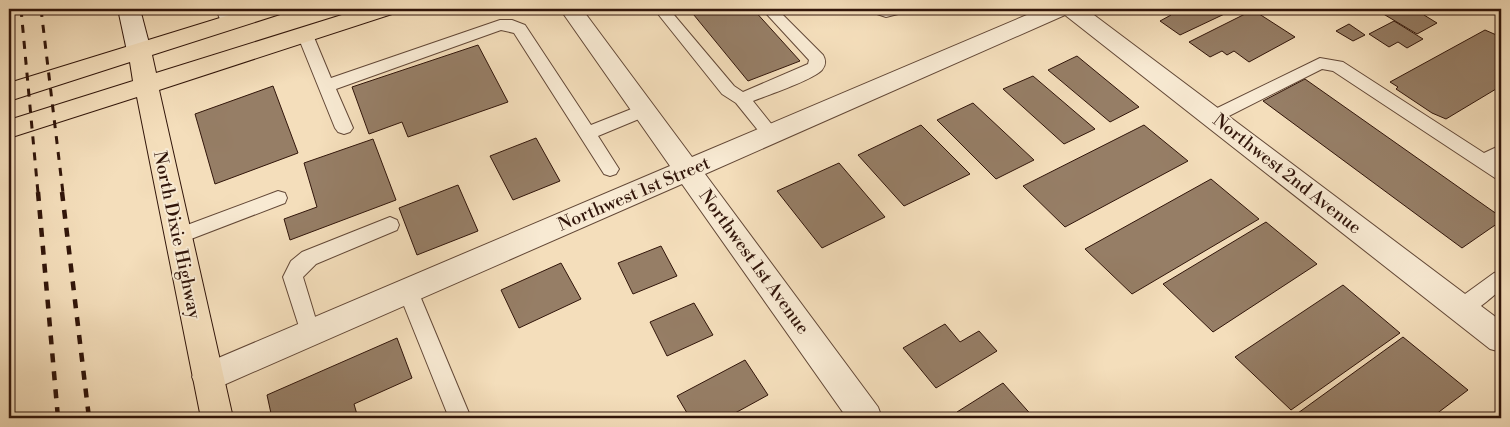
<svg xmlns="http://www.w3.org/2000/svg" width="1510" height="427" viewBox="0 0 1510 427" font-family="'Libre Bodoni',serif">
<rect width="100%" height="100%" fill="#f4debb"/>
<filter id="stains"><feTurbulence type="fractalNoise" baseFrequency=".004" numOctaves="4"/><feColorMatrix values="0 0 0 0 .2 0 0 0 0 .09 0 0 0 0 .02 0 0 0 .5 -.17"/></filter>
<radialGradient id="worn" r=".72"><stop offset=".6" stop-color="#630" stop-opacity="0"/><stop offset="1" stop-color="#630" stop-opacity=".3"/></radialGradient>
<g fill="#967e66" stroke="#31150a">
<path d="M689 9H753L800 61 748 81Z"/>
<path d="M1169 9H1235L1180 35 1160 21 1171 15 1165 10Z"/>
<path d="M1375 9H1430L1424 15 1437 23 1417 34Z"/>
<path d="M1253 10 1295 37 1249 62 1234 51 1227 55 1222 51 1210 57 1189 42Z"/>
<path d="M1394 21 1423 39 1407 48 1398 42 1389 47 1369 34Z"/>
<path d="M1349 24 1365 35 1353 41 1336 31Z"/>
<path d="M1485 30 1501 37V86L1446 119 1432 113 1396 89 1398 87 1390 82Z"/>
<path d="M478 45 508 102 408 137 402 122 369 134 352 87Z"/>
<path d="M1077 56 1139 107 1110 122 1048 70Z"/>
<path d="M1033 76 1095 129 1064 144 1003 89Z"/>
<path d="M1305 79 1501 217V221L1462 248 1263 101Z"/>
<path d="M273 86 298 153 215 184 195 114Z"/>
<path d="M973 103 1034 160 996 179 937 120Z"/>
<path d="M921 125 970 174 904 206 858 155Z"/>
<path d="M1144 125 1188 161 1065 227 1023 186Z"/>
<path d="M536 138 560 181 513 200 490 156Z"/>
<path d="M373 139 396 200 290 240 284 219 317 207 304 163Z"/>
<path d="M839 163 885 217 822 248 777 191Z"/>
<path d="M1211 179 1259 219 1132 294 1085 249Z"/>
<path d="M458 185 478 231 417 255 399 208Z"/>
<path d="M1266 222 1317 264 1213 332 1163 284Z"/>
<path d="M661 246 677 276 633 294 618 263Z"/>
<path d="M561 263 581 299 519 328 501 290Z"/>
<path d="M1343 285 1400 333 1291 410 1235 357Z"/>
<path d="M694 303 713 335 667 356 650 322Z"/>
<path d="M945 324 960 342 979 331 997 351 936 388 903 348Z"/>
<path d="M1403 337 1468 390 1431 418H1303L1298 413Z"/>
<path d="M397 338 412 378 354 404 358 418H272L267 395Z"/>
<path d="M745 360 768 395 726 418H690L677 396Z"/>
<path d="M1003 383 1034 418H963L957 412Z"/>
</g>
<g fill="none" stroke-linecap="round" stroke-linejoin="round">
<defs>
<g id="service">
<path d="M216 9H231L236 23 233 27H223Z"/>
<path d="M654 9H669L734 86 743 92 808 64 809 60 762 9H777L823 55C826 60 826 65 822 70 813 80 768 95 753 101L777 131 780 135 777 139 771 141 765 139 736 103 722 94Z"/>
<path d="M868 9H909L906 12 886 17 871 12Z"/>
<path d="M500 20H512L525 25 591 125 639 106 645 104 651 106 653 110 651 114 598 136 619 169 616 174 610 176 604 174 514 33 501 30 336 89 353 128 350 132 344 134 338 132 335 128 297 34 299 30H311L331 78Z"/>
<path d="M1320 58 1343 62 1484 153 1501 145V160L1498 162 1501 164V180L1495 178 1333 71 1322 69 1219 121 1213 123 1207 121 1204 117 1207 113Z"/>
<path d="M278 191 285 193 287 198 285 203 178 244 171 241 168 236 171 231Z"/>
<path d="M390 217 397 220 399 225 397 230 316 264 303 277 320 333 317 339 310 342 303 339 283 277 291 261 302 252Z"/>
<path d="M1501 271V290C1488 299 1470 320 1454 314L1451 308 1454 302 1494 273Z"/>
<path d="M408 283 415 285 418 291 471 418H449L398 291 401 285Z"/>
</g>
<path id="minor" d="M560 9H582L692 157 1041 9H1086L1501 321V352L1490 349 1065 15 705 174 878 407 882 418H847L682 184 219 387 208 391 197 387 192 377 197 367 670 166Z"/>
<path id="secondary" d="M118 9H140L151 51 147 57 139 59 131 57 127 51Z"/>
<path id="primary" d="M249 9H283L280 14 152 55 156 73 361 9H395L392 14 159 90 233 418H201L137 97 9 138V120L133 81 130 62 9 101V83Z"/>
</defs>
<use href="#service" stroke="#624736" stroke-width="2"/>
<use href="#minor" stroke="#624736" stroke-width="2"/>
<use href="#secondary" stroke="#31150a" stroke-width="2"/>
<use href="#primary" stroke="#31150a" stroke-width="2"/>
<use href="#service" fill="#f8ead3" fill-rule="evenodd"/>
<use href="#minor" fill="#f8ead3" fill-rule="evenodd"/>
<use href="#secondary" fill="#f8ead3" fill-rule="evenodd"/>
<use href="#primary" fill="#f4debb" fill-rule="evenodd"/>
<g stroke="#31150a" stroke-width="3" stroke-dasharray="8 8" stroke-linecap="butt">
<path d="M21 9 38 193"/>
<path d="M41 9 63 193"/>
</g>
<g stroke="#31150a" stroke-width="4.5" stroke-dasharray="9 9" stroke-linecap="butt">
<path d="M38 192 58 418"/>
<path d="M62 192 89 418"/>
</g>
</g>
<g text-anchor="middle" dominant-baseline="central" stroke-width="4" stroke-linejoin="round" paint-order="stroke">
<g font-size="18" fill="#31150a" stroke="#f8ead3">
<text transform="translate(1287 174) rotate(38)">Northwest 2nd Avenue</text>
<text transform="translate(634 194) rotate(-23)">Northwest 1st Street</text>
<text transform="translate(177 235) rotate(78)">North Dixie Highway</text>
<text transform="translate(754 262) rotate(54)">Northwest 1st Avenue</text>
</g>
</g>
<rect width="1510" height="427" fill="none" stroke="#f4debb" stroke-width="30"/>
<rect x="10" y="10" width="1490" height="407" fill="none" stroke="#31150a" stroke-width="2.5"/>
<rect x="15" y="15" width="1480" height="397" fill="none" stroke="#31150a"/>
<rect width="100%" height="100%" filter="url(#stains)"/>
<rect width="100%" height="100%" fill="url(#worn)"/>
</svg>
